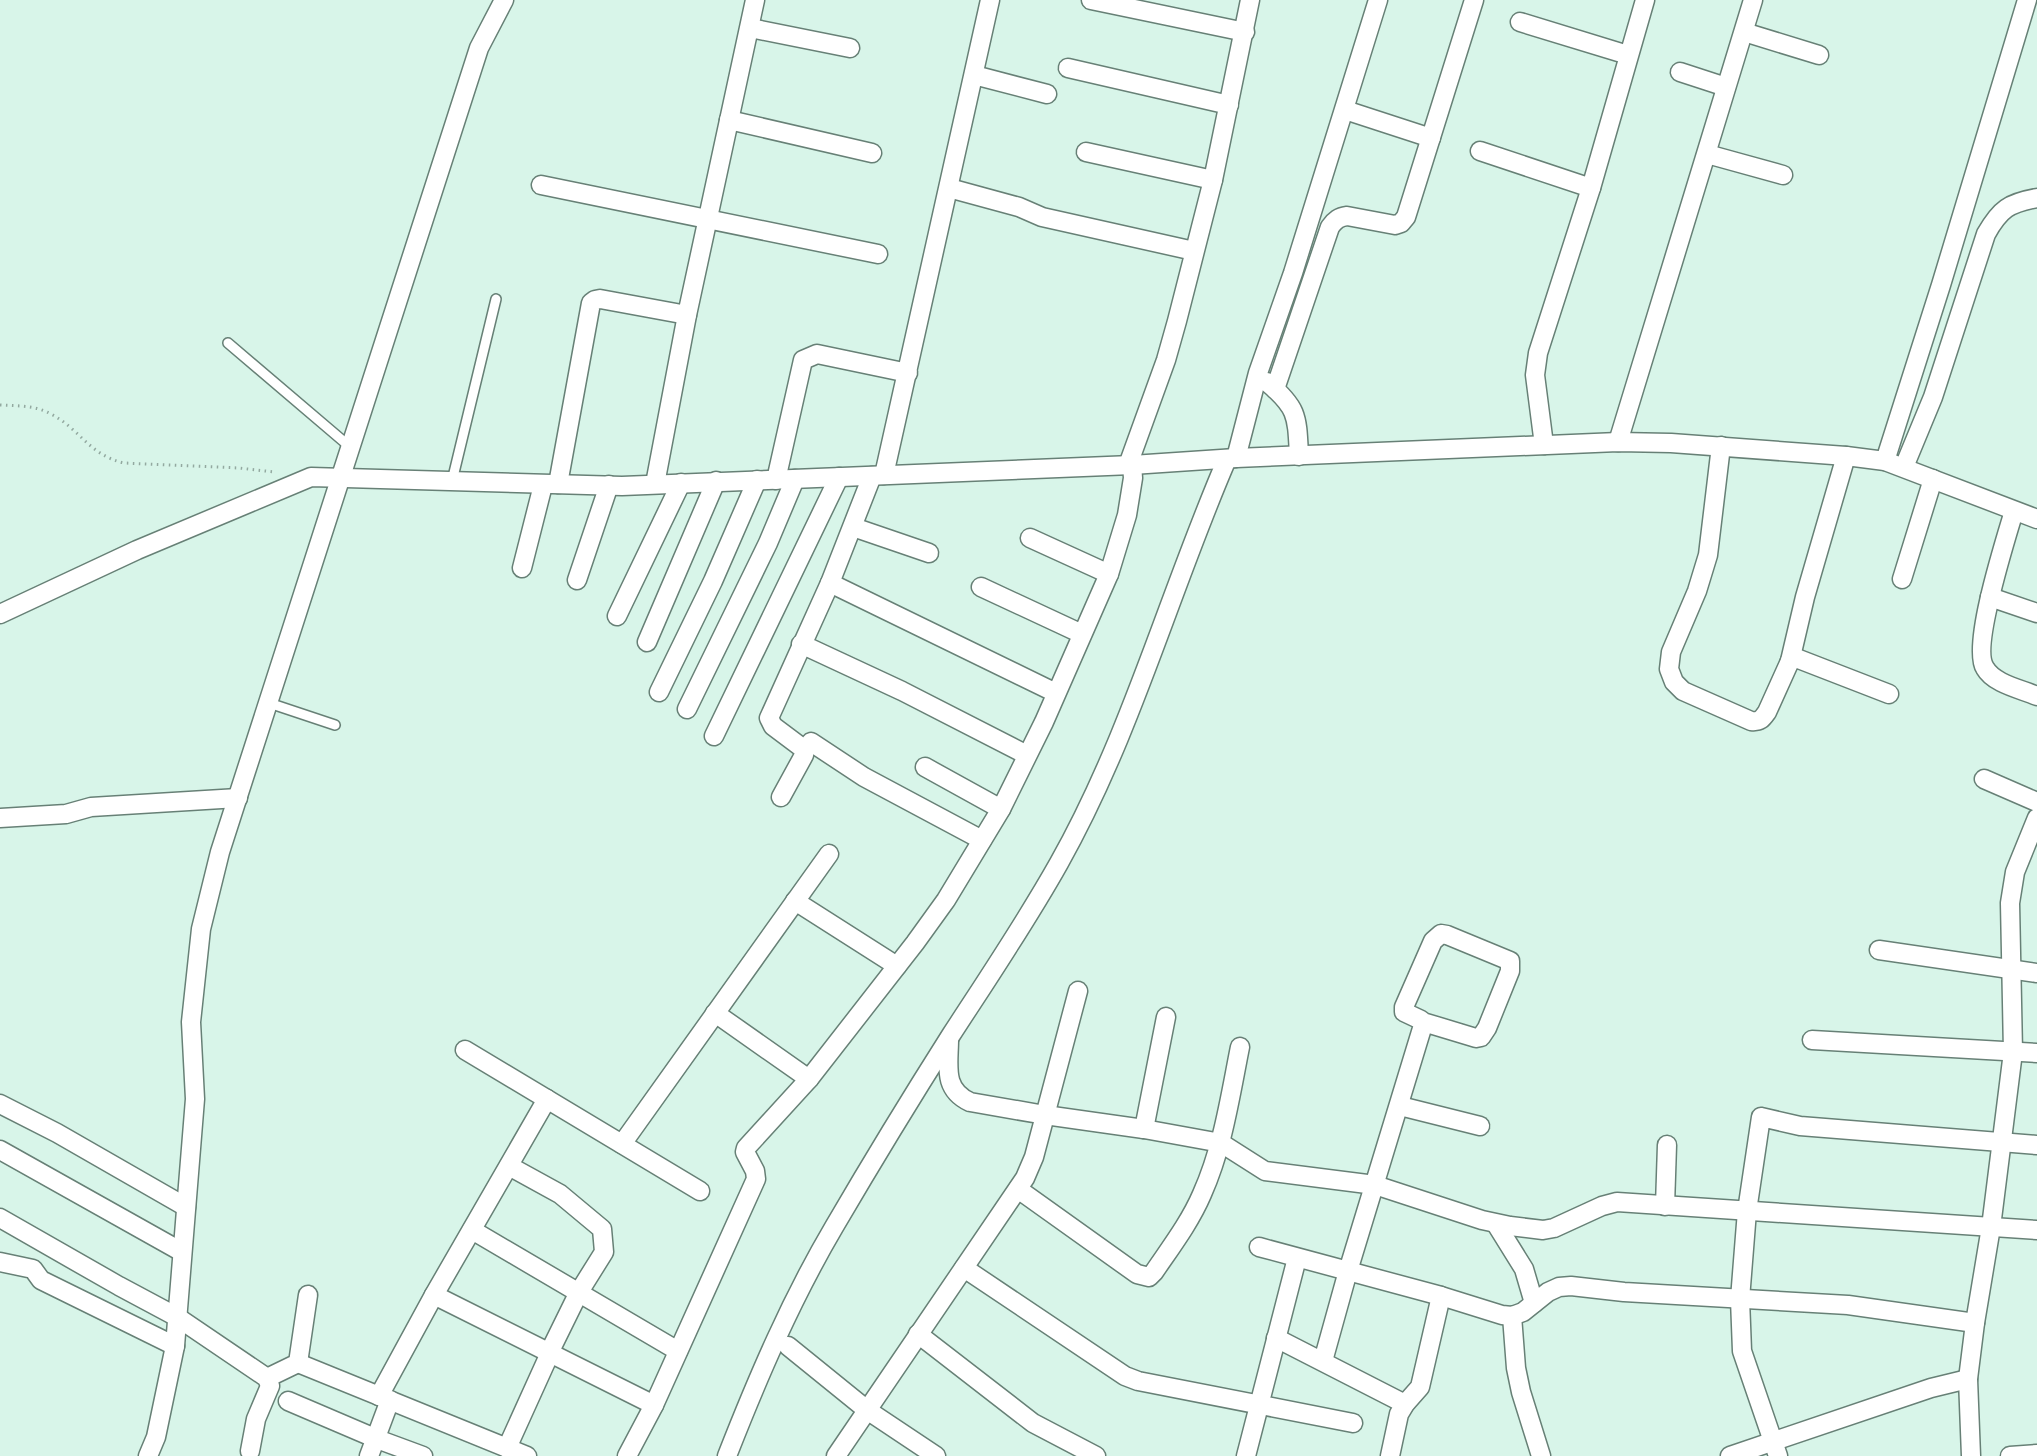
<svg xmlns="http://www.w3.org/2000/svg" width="2037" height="1456" viewBox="0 0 2037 1456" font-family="Spectral,serif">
<rect width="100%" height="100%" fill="#d8f5e9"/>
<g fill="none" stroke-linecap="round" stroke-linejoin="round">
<defs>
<g id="service">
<path d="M228 343 349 446"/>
<path d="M452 481 496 299"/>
<path d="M269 703 335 725"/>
</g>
<g id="minor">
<path d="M1091 0 1245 32"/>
<path d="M1520 22 1628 55"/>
<path d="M750 28 850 48"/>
<path d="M1744 32 1819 55"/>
<path d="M1068 68 1229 105"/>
<path d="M1680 72 1726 87"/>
<path d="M974 75 1047 94"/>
<path d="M1345 110 1431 138"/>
<path d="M729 120 872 153"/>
<path d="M1480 151 1591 188"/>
<path d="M1086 152 1213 180"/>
<path d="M1707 154 1783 175"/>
<path d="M541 185 878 254"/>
<path d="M949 188 1019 207 1042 217 1194 251"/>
<path d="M1267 382C1298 408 1297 416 1299 456"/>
<path d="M1275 389 1330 227C1335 220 1339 217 1347 216L1395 225 1401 223 1406 217 1474 0"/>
<path d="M1618 442 1753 0"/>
<path d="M1544 445 1535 375 1538 353 1591 188 1645 0"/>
<path d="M1721 446 1708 555 1697 591 1671 652 1669 669 1674 682 1683 691 1751 721C1760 722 1762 719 1767 712L1790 661 1796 658 1889 694"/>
<path d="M1236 458 1258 373 1293 273 1378 0"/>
<path d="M1885 461 1941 285 2027 0"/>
<path d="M1128 465 1166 360 1177 321 1213 180 1250 0"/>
<path d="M1904 467 1933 397 1986 234C2000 209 2009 203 2037 198"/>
<path d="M884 475 990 0"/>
<path d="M776 480 803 360 817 354 908 373"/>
<path d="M558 484 591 303 595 300 600 299 687 315"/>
<path d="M655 484 687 315 755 0"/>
<path d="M2014 511C2006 538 1971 647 1985 668 1994 684 2021 689 2037 696"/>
<path d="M853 527 929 553"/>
<path d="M1030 538 1109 574"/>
<path d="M522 568 543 485"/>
<path d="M1902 579 1933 479"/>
<path d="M577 580 609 485"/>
<path d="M830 583 1056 693"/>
<path d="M981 587 1082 634"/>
<path d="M1990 597 2037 613"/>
<path d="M0 614 137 550 311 477 622 486 1132 465 1236 458 1618 442 1671 443 1846 456 1885 461 2037 519"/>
<path d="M617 616 681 483"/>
<path d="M647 642 716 481"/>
<path d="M801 644 902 691 1027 755"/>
<path d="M1790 661 1805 597 1846 456"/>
<path d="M659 692 713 581 757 480"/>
<path d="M687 709 768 543 795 479"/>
<path d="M714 736 839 477"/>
<path d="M811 742 864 777 982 840"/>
<path d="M925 767 1001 809"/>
<path d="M1984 779 2037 802"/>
<path d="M781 797 804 755 805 750 773 726 769 718 830 583 872 476"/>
<path d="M0 818 66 814 91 807 238 798"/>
<path d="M795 901 897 966"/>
<path d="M1879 950 2037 973"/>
<path d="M715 1013 809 1079"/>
<path d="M949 1039C949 1065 942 1089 970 1102L1045 1115 1144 1129 1221 1143 1265 1171 1375 1185 1482 1220 1510 1226 1543 1230 1554 1228 1602 1206 1617 1202 2037 1230"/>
<path d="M1812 1040 2037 1053"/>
<path d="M465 1050 700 1191"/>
<path d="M0 1104 57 1133 186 1207"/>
<path d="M1400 1106 1480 1126"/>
<path d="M1144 1129 1166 1017"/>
<path d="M622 1144 829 854"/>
<path d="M0 1150 182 1252"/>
<path d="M1018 1189 1137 1274 1149 1277 1154 1272C1171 1247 1190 1222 1202 1194 1223 1147 1230 1097 1240 1047"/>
<path d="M1665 1206 1667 1145"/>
<path d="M0 1218 119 1286 177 1317 267 1378 270 1386 256 1419 250 1451"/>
<path d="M1496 1224 1524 1269 1534 1303"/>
<path d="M472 1230 678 1351"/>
<path d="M1259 1247 1441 1296 1502 1315 1512 1316 1523 1312 1548 1292 1559 1287 1571 1286 1624 1292 1848 1305 1975 1323"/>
<path d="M0 1262 33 1269 41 1280 175 1346"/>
<path d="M964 1268 1125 1376 1138 1381 1353 1423"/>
<path d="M434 1295 654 1405"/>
<path d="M1512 1316 1516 1368 1521 1392 1541 1456"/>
<path d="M918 1334 1033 1423 1096 1456"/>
<path d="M1276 1338 1405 1404"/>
<path d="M788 1346 867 1410 936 1456"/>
<path d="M1323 1361 1348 1271 1423 1025 1421 1020 1404 1012V1007L1433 941 1441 934 1447 935 1510 961V971L1487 1028 1481 1037 1476 1038 1423 1022"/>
<path d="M298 1363 527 1456"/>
<path d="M267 1378 298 1363 308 1295"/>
<path d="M379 1396 434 1295 547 1099"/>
<path d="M288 1401 377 1439 423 1456"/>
<path d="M507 1448 550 1353H549L579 1292 604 1252 602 1229 560 1194 509 1166"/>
<path d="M148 1456 156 1437 175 1346 195 1099 191 1022 201 929 220 852 479 48 504 0"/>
<path d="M369 1456 390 1400"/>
<path d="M627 1456 654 1405 756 1179 755 1171 745 1152 746 1148 809 1079 915 943 946 900 1001 809 1044 722 1109 574 1127 515 1133 478 1132 465"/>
<path d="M727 1456C758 1377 791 1300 834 1227 872 1162 911 1098 951 1035 988 978 1026 922 1059 863 1131 735 1169 593 1227 459"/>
<path d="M836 1456 1025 1178 1034 1157 1078 991"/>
<path d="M1246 1456 1297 1258"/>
<path d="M1390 1456 1399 1414 1405 1404 1420 1387 1441 1296"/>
<path d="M1730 1456 1931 1388 1968 1379"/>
<path d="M1778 1456 1742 1351 1740 1299 1747 1211 1761 1117 1800 1126 2037 1145"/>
<path d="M1971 1456 1968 1379 1975 1323 1991 1227 2013 1052 2010 903 2015 872 2037 818"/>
<path d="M2010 1456 2037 1454"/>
</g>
</defs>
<use href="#service" stroke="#678076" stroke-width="12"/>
<use href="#minor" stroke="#678076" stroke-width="21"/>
<path stroke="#93a9a0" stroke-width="3" stroke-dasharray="1.5 4.5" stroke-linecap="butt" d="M0 405C17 406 35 405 51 414 80 429 89 455 124 463L239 468 274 472"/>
<use href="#service" stroke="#fff" stroke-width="9"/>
<use href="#minor" stroke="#fff" stroke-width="18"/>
</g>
</svg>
